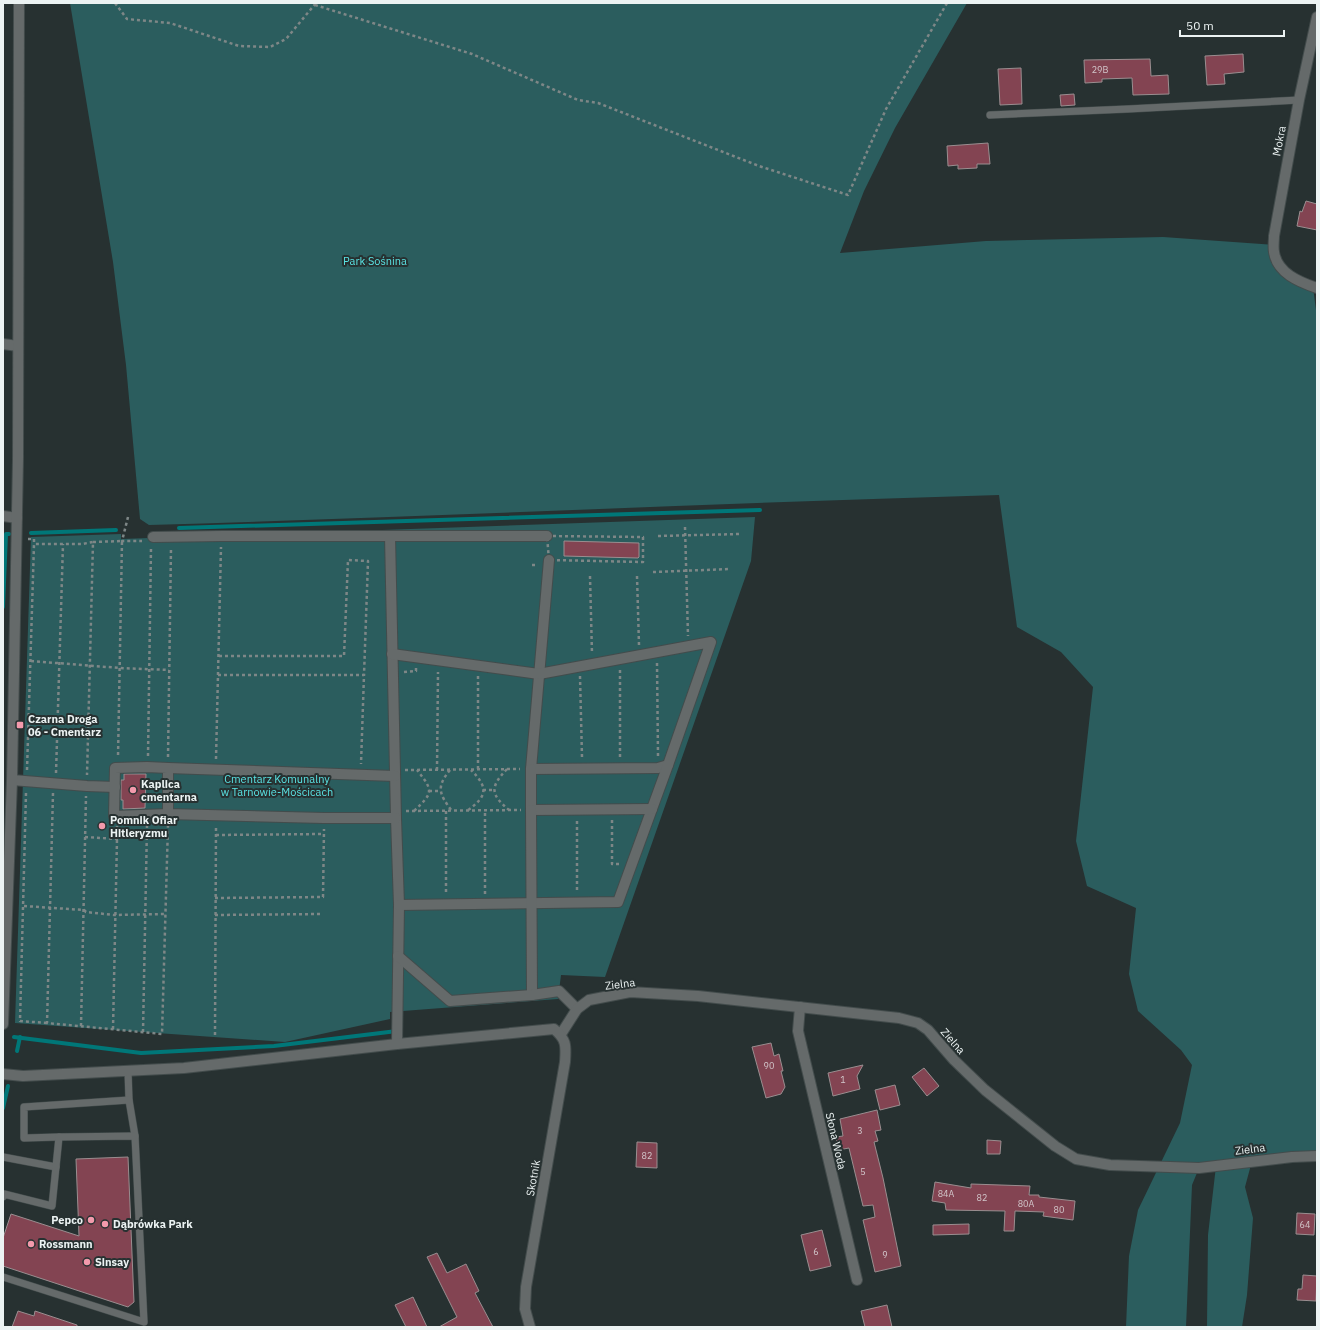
<svg xmlns="http://www.w3.org/2000/svg" width="1320" height="1330" viewBox="0 0 1320 1330" font-family="'IBM Plex Sans',sans-serif">
<rect width="100%" height="100%" fill="#273131"/>
<g fill="#2b5d5e">
<path d="M70 3H967L895 128 864 191 840 253 986 241 1163 237 1274 245 1280 268 1313 287 1317 318V1156L1252 1161 1245 1187 1253 1218 1247 1295 1242 1327H1207L1208 1235 1216 1166 1199 1168 1192 1185 1186 1327H1126L1129 1256 1138 1210 1180 1123 1192 1065 1181 1050 1138 1011 1129 974 1136 908 1087 886 1076 841 1093 687 1061 652 1017 627 999 495C716 503 433 517 149 525L140 519 126 365 113 262Z"/>
<path d="M755 517 751 561 605 977 561 975 558 999 390 1012V1019L285 1042 15 1023 31 537 121 534V539Z"/>
</g>
<g fill="none" stroke-linecap="round" stroke-linejoin="round">
<g stroke="#007778" stroke-width="4">
<path d="M179 528 760 510"/>
<path d="M31 533 116 530"/>
<path d="M3 607 6 534H9"/>
<path d="M14 1037 141 1053 274 1046 397 1031"/>
<path d="M17 1051 20 1037"/>
<path d="M3 1108 8 1086"/>
</g>
</g>
<g fill="#834452" stroke="#9a8e90">
<path d="M1243 54 1244 72 1224 74 1225 84 1207 85 1205 56Z"/>
<path d="M1150 59 1151 76 1168 75 1169 94 1133 95 1132 78 1102 79V82L1085 83 1084 60Z"/>
<path d="M1021 68 1022 104 1000 105 998 69Z"/>
<path d="M1074 94 1075 105 1061 106 1060 95Z"/>
<path d="M988 143 990 164H977V168L958 169V165L948 166 947 146Z"/>
<path d="M1306 201 1317 204V230L1297 226 1300 211 1302 212Z"/>
<path d="M564 541 639 543V557L638 558 564 556Z"/>
<path d="M124 774H146L145 808 123 809V800H121V780H124Z"/>
<path d="M771 1043 774 1056 779 1054 783 1071H781L785 1087 781 1094 766 1098 752 1047Z"/>
<path d="M863 1065 857 1076 860 1089 833 1096 828 1073Z"/>
<path d="M924 1068 939 1086 927 1096 912 1077Z"/>
<path d="M895 1085 900 1105 880 1110 875 1090Z"/>
<path d="M877 1110 881 1130 875 1131 878 1141 874 1142 883 1178 901 1266 875 1272 863 1220 875 1217 873 1205 863 1206 849 1148 838 1150 836 1137 843 1136 840 1119Z"/>
<path d="M987 1140 1001 1141 1000 1154H987Z"/>
<path d="M637 1142 657 1143V1168L636 1167Z"/>
<path d="M128 1157 134 1302 128 1307 3 1266V1238L11 1214 79 1236 76 1159Z"/>
<path d="M935 1182 971 1188V1184L1030 1186 1029 1195H1039V1197L1075 1201 1073 1220 1043 1216 1044 1212 1015 1211 1014 1231H1004L1005 1211 946 1210 945 1203 932 1201Z"/>
<path d="M1297 1213 1315 1214 1314 1235 1296 1234Z"/>
<path d="M969 1224V1234L933 1235V1225Z"/>
<path d="M822 1230 831 1266 810 1271 801 1235Z"/>
<path d="M437 1253 447 1273 466 1264 479 1291 475 1293 493 1327H439L457 1317 427 1257Z"/>
<path d="M1303 1275 1317 1276 1316 1301 1297 1300 1298 1289H1302Z"/>
<path d="M413 1297 427 1327H406L395 1305Z"/>
<path d="M887 1305 892 1327H865L861 1311Z"/>
<path d="M18 1311 34 1316 35 1311 77 1325V1327H12Z"/>
</g>
<g fill="none" stroke-linecap="round" stroke-linejoin="round">
<defs>
<g id="service">
<path d="M990 115 1128 109 1299 100"/>
<path d="M128 1071 129 1100"/>
<path d="M59 1137 24 1138V1107L129 1100 135 1136"/>
<path d="M3 1157 56 1167"/>
<path d="M3 1197 4 1194 52 1206 59 1137 135 1136 144 1322 3 1277"/>
</g>
<g id="pedestrian">
<path d="M390 536 396 818 399 905 397 1044"/>
<path d="M153 537 221 536H547"/>
<path d="M549 560 531 769 658 768 668 765"/>
<path d="M392 654 539 674 711 642 668 765 618 902 399 905"/>
<path d="M168 768 395 776"/>
<path d="M531 769V810L652 809"/>
<path d="M12 780 87 786 115 787"/>
<path d="M531 810 532 995"/>
<path d="M168 814 114 816 115 768 147 767 168 768V814L324 818H396"/>
<path d="M398 956 450 1001 532 995 559 991 577 1009"/>
</g>
<g id="minor">
<path d="M1317 17 1299 100 1274 236C1274 241 1273 247 1274 252 1277 273 1299 282 1317 288"/>
<path d="M3 344 18 346"/>
<path d="M3 516 17 518"/>
<path d="M800 1007 798 1031 857 1280"/>
<path d="M3 1024 12 780 18 459 19 3"/>
<path d="M561 1034 577 1009 589 1000 630 992 698 996 899 1018 918 1023 928 1030 954 1060 985 1090 1055 1146 1076 1159 1110 1165 1199 1168 1292 1157 1317 1156"/>
<path d="M3 1074 23 1076 184 1068 397 1044 554 1029C567 1040 566 1046 565 1062L526 1287 525 1309 530 1327"/>
</g>
</defs>
<use href="#service" stroke="#434c4c" stroke-width="8"/>
<use href="#pedestrian" stroke="#434c4c" stroke-width="12"/>
<use href="#minor" stroke="#434c4c" stroke-width="12"/>
<g stroke="#7e8787" stroke-width="2.5" stroke-dasharray="3 3" stroke-linecap="butt">
<path d="M115 3 127 19 170 23 239 46 270 47 286 39 316 3"/>
<path d="M315 5 472 54 578 100 598 103 759 166 848 195 886 109 947 3"/>
<path d="M128 517 122 541H142"/>
<path d="M685 527 688 636"/>
<path d="M547 536 643 537V562L549 560Z"/>
<path d="M658 536 740 534"/>
<path d="M28 539H34V544"/>
<path d="M93 542 122 541 118 757"/>
<path d="M532 565H538"/>
<path d="M653 572 730 569"/>
<path d="M590 576 592 654"/>
<path d="M637 576 639 645"/>
<path d="M219 656H344L348 560 368 561 364 675"/>
<path d="M31 661 120 668 169 670"/>
<path d="M657 663 658 756"/>
<path d="M620 670V757"/>
<path d="M404 672 416 671V668"/>
<path d="M218 675H364L361 764"/>
<path d="M580 676 582 757"/>
<path d="M148 756 151 547"/>
<path d="M168 757 171 548"/>
<path d="M216 759 221 547"/>
<path d="M478 769V676"/>
<path d="M507 769C490 787 490 794 509 810"/>
<path d="M27 770 34 544H82L93 542 87 775"/>
<path d="M405 770 520 769"/>
<path d="M437 770 438 672"/>
<path d="M450 770C436 787 439 794 452 811"/>
<path d="M56 773 63 544"/>
<path d="M483 790H495"/>
<path d="M429 791H440"/>
<path d="M26 793 20 1021 47 1023"/>
<path d="M53 793 47 1023 162 1034 168 825"/>
<path d="M468 810C488 796 488 787 471 770"/>
<path d="M406 811 521 810"/>
<path d="M414 811C433 793 434 791 417 770"/>
<path d="M446 811V893"/>
<path d="M612 820V864H620"/>
<path d="M577 821V892"/>
<path d="M216 835 324 834"/>
<path d="M85 837 117 839V826"/>
<path d="M485 894V811"/>
<path d="M215 898 323 897 324 829"/>
<path d="M24 906 84 910 86 912 114 915 165 914"/>
<path d="M215 915 323 914"/>
<path d="M81 1026 86 796"/>
<path d="M113 1029 117 839"/>
<path d="M143 1032 147 825"/>
<path d="M215 1035 216 826"/>
</g>
<use href="#service" stroke="#656a6a" stroke-width="7"/>
<use href="#pedestrian" stroke="#656a6a" stroke-width="10"/>
<use href="#minor" stroke="#656a6a" stroke-width="10"/>
</g>
<g fill="#f39aac" stroke="#273131" stroke-width="1.5">
<rect x="16" y="721" width="8" height="8" rx="2"/>
<circle cx="133" cy="790" r="4"/>
<circle cx="102" cy="826" r="4"/>
<circle cx="91" cy="1220" r="4"/>
<circle cx="105" cy="1224" r="4"/>
<circle cx="31" cy="1244" r="4"/>
<circle cx="87" cy="1262" r="4"/>
</g>
<g text-anchor="middle" dominant-baseline="central" stroke-width="4" stroke-linejoin="round" paint-order="stroke">
<g font-size="9" fill="#d2c7cb">
<text x="1100" y="69">29B</text>
<text x="769" y="1065">90</text>
<text x="843" y="1079">1</text>
<text x="860" y="1130">3</text>
<text x="647" y="1155">82</text>
<text x="863" y="1171">5</text>
<text x="946" y="1193">84A</text>
<text x="982" y="1197">82</text>
<text x="1026" y="1203">80A</text>
<text x="1059" y="1209">80</text>
<text x="1305" y="1224">64</text>
<text x="816" y="1251">6</text>
<text x="885" y="1254">9</text>
</g>
<g font-size="11" fill="#ecf3f3" stroke="#273131">
<text transform="translate(1279 141) rotate(-79)">Mokra</text>
<text transform="translate(620 984) rotate(-7)">Zielna</text>
<text transform="translate(953 1041) rotate(49)">Zielna</text>
<text transform="translate(836 1141) rotate(77)">Słona Woda</text>
<text transform="translate(1250 1149) rotate(-7)">Zielna</text>
<text transform="translate(533 1178) rotate(-80)">Skotnik</text>
</g>
<g font-size="11" fill="#5ae4e5" stroke="#273131">
<text x="375" y="261">Park Sośnina</text>
<text x="277" y="779">Cmentarz Komunalny<tspan x="277" dy="13">w Tarnowie-Mościcach</tspan></text>
</g>
<g font-size="11" font-weight="bold" fill="#ecf3f3" stroke="#273131" text-anchor="start">
<text x="28" y="719">Czarna Droga<tspan x="28" dy="13">06 - Cmentarz</tspan></text>
<text x="141" y="784">Kaplica<tspan x="141" dy="13">cmentarna</tspan></text>
<text x="110" y="820">Pomnik Ofiar<tspan x="110" dy="13">Hitleryzmu</tspan></text>
<text x="83" y="1220" text-anchor="end">Pepco</text>
<text x="113" y="1224">Dąbrówka Park</text>
<text x="39" y="1244">Rossmann</text>
<text x="95" y="1262">Sinsay</text>
</g>
</g>
<rect width="1320" height="1330" fill="none" stroke="#ecf3f3" stroke-width="8"/>
<path d="M1180 30v6h104v-6" fill="none" stroke="#ecf3f3" stroke-width="2"/>
<text x="1186" y="30" font-size="12" fill="#ecf3f3" stroke="#273131" stroke-width="3" paint-order="stroke">50 m</text>
</svg>
